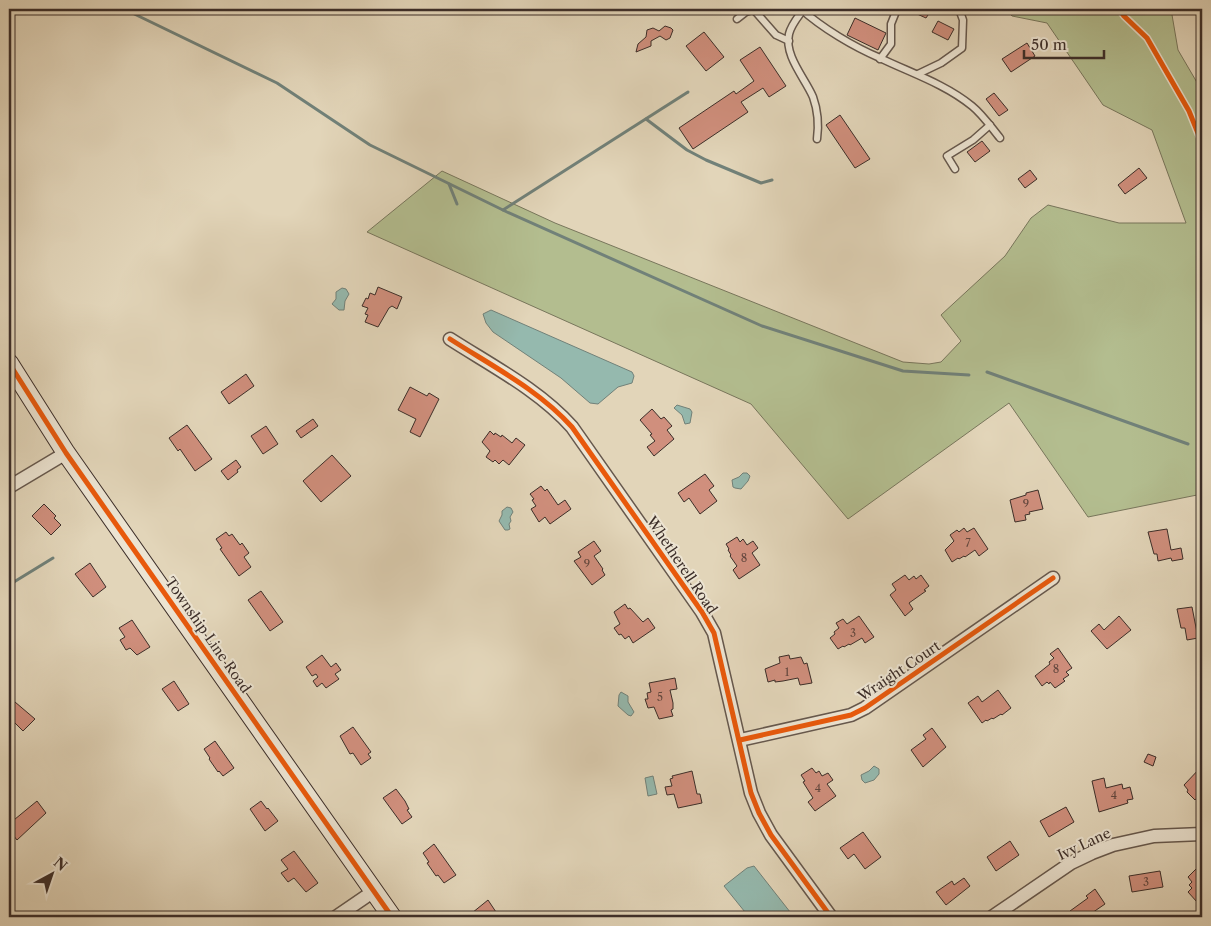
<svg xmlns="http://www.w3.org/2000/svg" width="1211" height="926" viewBox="0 0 1211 926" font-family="'Libre Caslon Text',serif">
<rect width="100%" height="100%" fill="#e2d5b9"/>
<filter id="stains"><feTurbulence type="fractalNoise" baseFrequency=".004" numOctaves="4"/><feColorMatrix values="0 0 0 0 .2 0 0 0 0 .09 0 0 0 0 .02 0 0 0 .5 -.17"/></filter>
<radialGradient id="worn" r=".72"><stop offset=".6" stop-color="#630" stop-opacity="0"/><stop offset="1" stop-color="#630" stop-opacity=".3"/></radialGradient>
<path fill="#b3bd8f" stroke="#78765c" d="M1005 9H1171L1178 50 1202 91V494L1088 517 1009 403 848 519 751 404 367 232 442 171 555 223 903 362 929 364 941 362 961 341 941 315 1005 256 1031 218 1048 205 1119 223H1186L1152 130 1103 105 1047 23 1012 16Z"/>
<g fill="#95b9ae" stroke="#718179">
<path d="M342 288 346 289 349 294 345 301 344 310H339L332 304 336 299V292Z"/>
<path d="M491 310 632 372 634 376 632 383 618 387 598 404 590 403 561 378 493 332 486 323 483 314Z"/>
<path d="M677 405 690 409 692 412 690 423 685 424 682 415 674 408Z"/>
<path d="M743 473H747L750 476 748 481 741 489 735 488 733 487 732 480 739 477Z"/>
<path d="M507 507 511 508 513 512 510 517 511 521 509 524 510 529 508 530H505L499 521 502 515V511Z"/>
<path d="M621 692 628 696V702L634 712 631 716 628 715 618 706 619 695Z"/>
<path d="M874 766 879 769V774L874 780 865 783 862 780 861 775 869 771Z"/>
<path d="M653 776 657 794 648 796 645 778Z"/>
<path d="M754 866 794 917H749L724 886 747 868Z"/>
</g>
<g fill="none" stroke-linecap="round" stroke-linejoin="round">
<g stroke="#718179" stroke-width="3">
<path d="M124 9 277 83 370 145 507 212 762 326 903 371 969 375"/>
<path d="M646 119 687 150 706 160 761 183 772 180"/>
<path d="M449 184 457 204"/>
<path d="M503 210 688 92"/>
<path d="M987 372 1188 444"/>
<path d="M9 585 53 558"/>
</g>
</g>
<g fill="#d08f7d" stroke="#3c2e29">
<path d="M906 9H932L926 18Z"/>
<path d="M855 18 886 33 878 50 847 35Z"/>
<path d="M938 21 954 29 948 40 932 32Z"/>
<path d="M665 26 671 28 673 30 670 38 666 40 660 36 651 41V46L636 52 638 44 646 37 647 30 653 28 659 31Z"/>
<path d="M704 32 724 57 706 71 686 46Z"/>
<path d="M1027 43 1035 56 1011 72 1002 59Z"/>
<path d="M760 47 786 86 769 97 763 88 741 102 748 112 693 149 679 128 734 91 736 94 754 81 740 60Z"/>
<path d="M994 93 1008 110 999 116 986 99Z"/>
<path d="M840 115 870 159 855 168 826 125Z"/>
<path d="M982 141 990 151 975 162 967 152Z"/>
<path d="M1139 168 1147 178 1125 194 1118 185Z"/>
<path d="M1030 170 1037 179 1025 188 1018 179Z"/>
<path d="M378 287 402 297 397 309 392 306 389 308 378 327 365 322 368 315 365 314 368 308 362 306 366 298 368 299 370 293 375 295Z"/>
<path d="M246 374 254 386 229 404 221 392Z"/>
<path d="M410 387 427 396 429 393 439 399 420 437 410 432 416 419 398 410Z"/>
<path d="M652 409 661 419 664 417 672 426 667 430 674 439 654 456 647 447 655 441 650 435 652 434 640 420Z"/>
<path d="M313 419 318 426 301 438 296 431Z"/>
<path d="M187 425 212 459 195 471 180 449 178 451 169 438Z"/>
<path d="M266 426 278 444 263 454 251 436Z"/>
<path d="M490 431 494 435 495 433 501 437 502 435 512 443 516 438 525 445 509 465 503 460 499 464 495 460 493 462 486 457 490 451 482 442Z"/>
<path d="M332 455 351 476 321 502 303 481Z"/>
<path d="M236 460 241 467 237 470 238 472 228 480 221 471Z"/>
<path d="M705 474 714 486 709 490 717 501 700 514 689 498 684 502 678 493Z"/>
<path d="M541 486 545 491 547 489 558 505 565 500 571 509 550 524 545 517 539 522 531 509 536 506 532 500 534 499 530 494Z"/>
<path d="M1038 490 1043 509 1029 512 1030 514 1025 515 1026 520 1015 522 1010 500 1026 495V493Z"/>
<path d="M44 504 56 516 54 518 61 525 51 535 32 516Z"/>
<path d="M964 528 967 532 974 528 988 549 979 556 975 550 965 557 964 556 959 559 958 558 952 562 945 550 954 541 950 535 957 530 959 532Z"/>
<path d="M1167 529 1171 550 1181 548 1183 559 1172 561 1171 558 1158 561 1157 554H1154L1148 532Z"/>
<path d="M226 532 229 536 232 534 240 545 242 543 249 553 244 557 251 567 239 576 220 549 222 548 216 539Z"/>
<path d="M737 537 740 542 743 539 747 545 753 541 758 548 752 553 760 565 739 579 733 570 737 566 730 556 731 555 728 550 729 549 726 544Z"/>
<path d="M594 541 601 551 594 556 603 569 602 570 605 575 592 585 574 561 581 557 578 552Z"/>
<path d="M90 563 106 587 93 597 75 574Z"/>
<path d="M905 575 909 580 914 576 916 579 921 575 929 586 924 590 926 591 909 603 913 609 905 616 890 595 896 590 892 584Z"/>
<path d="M261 591 283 622 270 631 248 600Z"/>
<path d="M625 604 628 609 630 608 641 620 643 622 648 618 655 628 633 643 629 636 625 639 621 634 619 635 614 628 620 624 614 612Z"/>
<path d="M1192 607 1198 638 1187 640 1185 628H1181L1177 609Z"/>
<path d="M859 616 874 637 865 643 862 638 850 645 849 644 844 647 843 646 838 649 830 638 835 634 834 632 839 628 836 623 843 619 847 624Z"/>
<path d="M1119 616 1131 630 1107 649 1091 631 1099 624 1104 630Z"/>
<path d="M132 620 150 647 137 655 130 648 126 650 120 640 125 637 119 628Z"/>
<path d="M1058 648 1072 668 1066 672 1069 675 1063 679 1065 681 1055 688 1050 682 1049 684 1047 682 1042 686 1035 676 1050 664 1049 662 1054 658 1050 654Z"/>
<path d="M322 655 331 667 336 663 341 670 335 674 339 679 326 688 322 683 317 687 313 681 318 677 316 674 312 676 306 667Z"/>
<path d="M789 655 790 659 801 657 804 664 807 663 812 683 800 685 798 678 783 681 775 682V680L768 682 765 669 780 663 779 657Z"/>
<path d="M675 678 677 689 670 690 673 703V709L671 710 673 716 659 719 654 707 648 708 645 699H648L647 693 651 692 649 683Z"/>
<path d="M174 681 189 704 178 711 162 689Z"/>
<path d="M998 690 1011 708 1002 715 1001 714 993 719 992 718 987 721 986 720 982 723 968 703 978 696 982 702Z"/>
<path d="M15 702 35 719 23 731 9 717V709Z"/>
<path d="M353 727 371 752 368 754 371 758 361 765 353 753 350 754 340 736Z"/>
<path d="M932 728 946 747 923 767 911 750 926 739 923 735Z"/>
<path d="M215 741 234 768 223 776 219 771 218 772 209 759 210 758 204 749Z"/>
<path d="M1148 754 1156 757 1153 766 1144 762Z"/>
<path d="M1202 766V792L1195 800 1187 792 1188 790 1184 785Z"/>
<path d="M812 768 816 773 819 771 822 776 828 773 833 780 827 784 836 796 815 811 808 802 813 798 803 782 805 781 801 775Z"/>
<path d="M692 771 697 794H700L702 803 678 808 674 794 667 795 665 787 672 786 670 779 673 778 672 776Z"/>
<path d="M1104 778 1106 788 1122 784 1123 789 1130 787 1133 799 1127 800 1128 803 1099 812 1092 781Z"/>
<path d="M396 789 405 801 409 809 407 810 412 817 402 824 383 798Z"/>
<path d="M37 801 46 813 17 840 9 830V824Z"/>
<path d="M261 801 267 809 268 808 278 821 265 831 250 809Z"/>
<path d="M1066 807 1074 822 1049 837 1040 821Z"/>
<path d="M863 832 881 857 865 869 854 854 848 859 840 848Z"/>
<path d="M1010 841 1019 855 996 871 987 857Z"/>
<path d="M434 844 456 875 444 883 438 875 436 876 427 863 429 862 423 853Z"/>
<path d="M294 851 318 883 306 892 294 878 288 882 281 873 288 869 281 860Z"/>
<path d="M1197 868 1202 873V897L1197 902 1188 892 1192 888 1189 885 1192 882 1188 877Z"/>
<path d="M1160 871 1163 887 1132 892 1129 876Z"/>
<path d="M964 878 970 886 946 905 936 892 952 881 954 885Z"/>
<path d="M1095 889 1105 904 1086 917H1074L1070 911 1088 898 1086 896Z"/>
<path d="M488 900 496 912 489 917H467Z"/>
</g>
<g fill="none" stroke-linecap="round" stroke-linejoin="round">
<defs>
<g id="lane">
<path d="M801 9C822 28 854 47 880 58 911 73 945 84 972 106 983 115 991 127 1000 138"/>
<path d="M754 10 776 35 789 41"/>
<path d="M803 10C798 17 791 25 789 34 784 56 805 78 813 97 818 111 819 124 817 139"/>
<path d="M737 19 746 12 755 9"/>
<path d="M880 59 891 44V24L897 9"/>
<path d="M918 74 941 63 962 48 963 20 959 9"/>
<path d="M955 169 947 156 973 140 990 125"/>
</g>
<g id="street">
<path d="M450 339C492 366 539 390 572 427L702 612 714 633 751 793 759 813 771 835 831 917"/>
<path d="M9 487 66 453"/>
<path d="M740 740 851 715 865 708 1053 578"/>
<path d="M336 917 374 891"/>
<path d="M992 917 1071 863 1092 853 1113 845 1154 836 1202 834"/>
</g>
<path id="secondary" d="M9 363 66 453 392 917"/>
</defs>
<use href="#lane" stroke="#66584d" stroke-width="9"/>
<use href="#street" stroke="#66584d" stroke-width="15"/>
<use href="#secondary" stroke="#3c2e29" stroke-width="20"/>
<use href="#lane" stroke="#ece4d2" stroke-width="6"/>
<use href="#street" stroke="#ece4d2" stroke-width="12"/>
<use href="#secondary" stroke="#ece4d2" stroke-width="18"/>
<defs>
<g id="cycleway">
<path d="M1119 9 1124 16 1147 38 1189 111 1202 143"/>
<path d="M450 339C492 366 539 390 572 427L702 612 714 633 751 793 759 813 771 835 831 917"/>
<path d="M9 363 66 453 392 917"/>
<path d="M740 740 851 715 865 708 1053 578"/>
</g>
</defs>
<use href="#cycleway" stroke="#ece4d2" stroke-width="8"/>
<use href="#cycleway" stroke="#e8590c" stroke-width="5"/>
</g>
<g text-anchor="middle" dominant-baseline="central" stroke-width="4" stroke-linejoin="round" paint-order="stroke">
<g font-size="11" fill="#61463e">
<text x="1026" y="504">9</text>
<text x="968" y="543">7</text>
<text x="744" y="558">8</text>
<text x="587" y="564">9</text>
<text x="853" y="633">3</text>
<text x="1056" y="669">8</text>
<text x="787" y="672">1</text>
<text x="660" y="697">5</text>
<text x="818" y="788">4</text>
<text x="1114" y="795">4</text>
<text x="1146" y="882">3</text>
</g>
<g font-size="14" fill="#3c2e29" stroke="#ece4d2">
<text transform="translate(682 565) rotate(56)">Whetherell Road</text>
<text transform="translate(208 635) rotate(55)">Township Line Road</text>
<text transform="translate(899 671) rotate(-34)">Wraight Court</text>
<text transform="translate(1084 844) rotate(-25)">Ivy Lane</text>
</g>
</g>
<rect width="1211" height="926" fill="none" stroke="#e2d5b9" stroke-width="30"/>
<rect x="10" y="10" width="1191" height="906" fill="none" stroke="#3c2e29" stroke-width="2.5"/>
<rect x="15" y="15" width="1181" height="896" fill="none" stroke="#3c2e29"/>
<g transform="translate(52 874) rotate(40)" stroke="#ece4d2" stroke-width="4" paint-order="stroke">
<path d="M0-4L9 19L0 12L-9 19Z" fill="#3c2e29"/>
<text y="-8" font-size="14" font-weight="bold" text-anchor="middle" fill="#3c2e29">N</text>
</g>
<path d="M1024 50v8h80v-8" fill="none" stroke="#3c2e29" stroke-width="2.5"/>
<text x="1031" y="50" font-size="15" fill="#3c2e29" stroke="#ece4d2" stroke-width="4" paint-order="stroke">50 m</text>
<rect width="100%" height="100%" filter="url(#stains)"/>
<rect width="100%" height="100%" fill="url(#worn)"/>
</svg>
